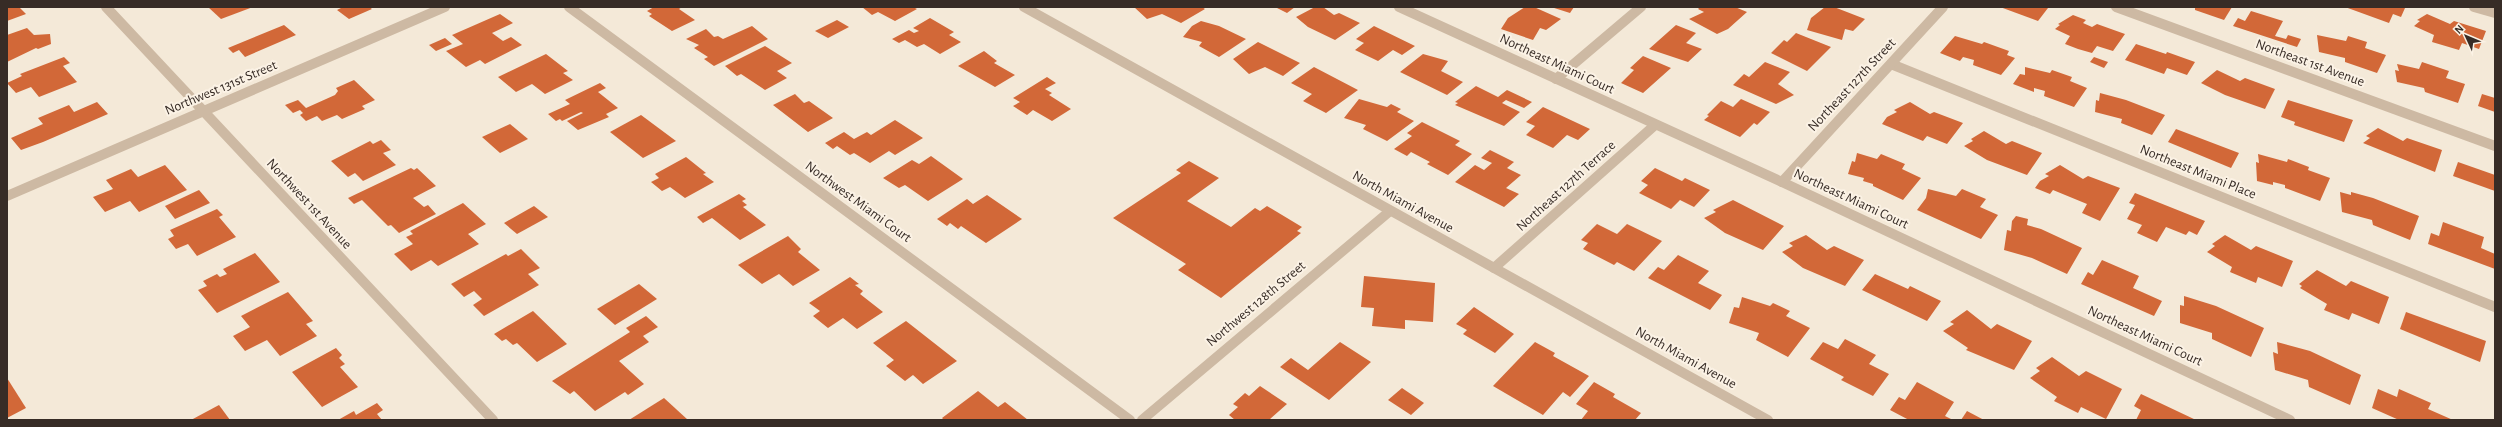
<svg xmlns="http://www.w3.org/2000/svg" width="2502" height="427" viewBox="0 0 2502 427" font-family="'Alegreya Sans',sans-serif">
<rect width="100%" height="100%" fill="#f4e9d8"/>
<g fill="#d26838">
<path d="M7 7H19L26 14 7 21Z"/>
<path d="M208 7H253L221 19Z"/>
<path d="M343 7H369L372 9 349 19 337 10Z"/>
<path d="M654 7H682L679 9 695 20 672 31 649 16 652 14 647 11Z"/>
<path d="M862 7H913L917 9 895 21 878 12 872 15Z"/>
<path d="M1134 7H1202L1205 9 1181 23 1162 14 1147 19Z"/>
<path d="M1275 7H1295L1287 13Z"/>
<path d="M1315 7H1323L1334 15 1339 13 1360 23 1335 40 1308 27 1296 17Z"/>
<path d="M1525 7H1534L1561 19 1546 30 1540 28 1533 40 1501 29 1508 18Z"/>
<path d="M1551 7H1574L1570 13Z"/>
<path d="M1700 7H1735L1747 12 1728 29 1717 34 1689 19 1704 12 1698 9Z"/>
<path d="M1825 7H1834L1865 19 1853 31 1845 29 1842 40 1807 30 1811 18Z"/>
<path d="M2000 7H2044L2048 8 2038 21Z"/>
<path d="M2195 7H2232L2224 20 2195 10Z"/>
<path d="M2345 7H2403L2405 8 2401 17 2393 14 2389 23Z"/>
<path d="M2251 11 2283 21 2275 36 2286 39 2288 35 2301 39 2297 47 2233 26 2238 18 2245 21Z"/>
<path d="M500 14 513 23 492 33 503 41 511 37 522 45 485 64 480 60 466 67 446 51 463 44 452 35Z"/>
<path d="M2427 14 2450 24 2454 21 2486 31 2479 49 2462 43 2459 50 2432 42 2434 35 2414 26 2420 21 2417 20Z"/>
<path d="M2073 15 2086 20 2083 23 2092 27 2097 24 2125 34 2113 51 2097 46 2092 53 2078 49 2065 44 2070 36 2055 29 2060 25 2058 24Z"/>
<path d="M930 18 954 32 949 35 961 42 940 54 924 44 917 47 905 40 899 43 892 39 909 30 914 33 919 31 913 28Z"/>
<path d="M837 20 849 27 828 38 815 31Z"/>
<path d="M1201 21 1219 26 1246 39 1219 57 1199 46 1202 42 1183 37 1192 26Z"/>
<path d="M284 25 296 35 245 57 239 50 233 53 228 48Z"/>
<path d="M1676 25 1696 33 1686 43 1702 49 1688 62 1649 49Z"/>
<path d="M752 26 768 39 714 66 704 59 708 57 694 48 699 45 686 39 706 29 714 37 718 36 723 39Z"/>
<path d="M1374 26 1415 46 1402 55 1393 50 1378 61 1355 50 1364 43 1356 39Z"/>
<path d="M27 28 34 35 50 34 51 44 38 49 36 48 7 62V35Z"/>
<path d="M1796 33 1831 47 1807 71 1771 53 1784 40 1787 42Z"/>
<path d="M2317 35 2346 41 2348 36 2367 42 2365 48 2386 55 2377 73 2345 62V58L2319 52Z"/>
<path d="M1955 36 1982 44 1984 42 2009 51 2007 55 2015 58 2001 75 1973 65 1974 60 1963 57 1960 61 1940 53Z"/>
<path d="M445 38 452 44 436 51 429 45Z"/>
<path d="M1258 42 1300 63 1283 76 1265 67 1249 74 1233 59Z"/>
<path d="M2136 44 2166 54 2167 52 2195 62 2187 75 2167 68 2164 74 2125 60Z"/>
<path d="M765 46 792 63 777 71 787 78 765 90 741 74 737 76 725 66Z"/>
<path d="M984 51 997 61 994 63 1015 75 995 87 958 66Z"/>
<path d="M546 54 568 71 563 73 573 80 545 94 532 84 516 92 498 77Z"/>
<path d="M1423 54 1448 61 1441 71 1463 82 1447 95 1400 72Z"/>
<path d="M1643 56 1671 68 1643 93 1621 83 1634 70 1630 68Z"/>
<path d="M64 57 70 63 63 66 77 82 39 97 31 87 16 93 7 83 22 76 20 74Z"/>
<path d="M2094 57 2108 62 2104 68 2090 62Z"/>
<path d="M1765 62 1790 72 1778 84 1794 95 1776 104 1733 85 1744 74 1749 77Z"/>
<path d="M2422 62 2449 71 2446 78 2465 84 2458 103 2425 92 2424 88 2397 82 2395 70 2399 71 2397 64 2419 69Z"/>
<path d="M1314 67 1358 90 1326 113 1303 101 1312 94 1291 83Z"/>
<path d="M2025 67 2050 73 2052 70 2072 77 2070 81 2087 88 2074 107 2044 96 2045 91 2034 88V92L2013 84 2020 74 2025 75Z"/>
<path d="M2217 70 2240 81 2245 78 2275 89 2265 109 2225 95 2201 83Z"/>
<path d="M1047 77 1056 83 1045 89 1052 93 1049 95 1071 109 1052 121 1033 110 1027 115 1013 106 1020 102 1013 98Z"/>
<path d="M354 80 375 100 362 106 365 109 342 119 337 115 322 121 317 116 306 121 300 115 303 113 300 110 293 113 285 105 298 100 306 108 335 95 338 91 336 88Z"/>
<path d="M600 83 606 88 598 92 618 108 606 114 609 117 578 130 567 121 583 113 581 112 562 121 560 119 556 121 548 114 570 104 565 100Z"/>
<path d="M1476 86 1498 97 1507 90 1532 102 1524 108 1506 100 1502 103 1520 112 1504 126 1455 105 1458 103 1455 102Z"/>
<path d="M2100 93 2126 100 2165 115 2152 135 2121 123 2122 119 2095 112 2096 100 2099 101Z"/>
<path d="M795 94 804 103 809 101 833 118 808 132 773 105Z"/>
<path d="M2482 94 2495 98V112L2478 106Z"/>
<path d="M1359 99 1387 107 1391 104 1401 109 1397 112 1414 121 1387 141 1363 129 1366 125 1344 118Z"/>
<path d="M1741 99 1770 112 1757 125 1754 123 1740 137 1704 120 1709 116 1707 115 1721 101 1733 107Z"/>
<path d="M2288 100 2353 120 2344 142 2294 125 2295 122 2281 117Z"/>
<path d="M97 102 108 114 43 142 21 150 11 138 43 124 38 118 69 105 74 112Z"/>
<path d="M1910 102 1930 114 1934 112 1963 123 1947 144 1927 136 1923 141 1882 124 1887 117 1897 112 1894 110Z"/>
<path d="M1543 107 1590 129 1578 140 1567 135 1553 148 1526 135 1535 126 1526 122Z"/>
<path d="M641 115 676 141 643 158 610 132Z"/>
<path d="M895 120 923 138 895 155 889 151 870 163 854 153 850 155 837 146 833 149 825 143 844 132 854 139 867 132 871 135Z"/>
<path d="M1422 122 1460 141 1455 145 1472 154 1448 175 1427 164 1430 162 1411 152 1407 156 1394 149 1412 136 1407 133Z"/>
<path d="M510 124 528 139 500 153 482 137Z"/>
<path d="M2378 128 2403 141 2407 138 2442 150 2435 172 2363 143 2370 138 2366 136Z"/>
<path d="M2176 129 2239 153 2231 168 2168 142Z"/>
<path d="M1984 131 2006 144 2012 141 2042 153 2027 175 1987 160 1964 146 1973 141 1971 139Z"/>
<path d="M381 140 391 150 383 153 396 165 363 181 355 173 348 177 331 161 370 141 373 144Z"/>
<path d="M1490 150 1514 162 1507 168 1521 175 1506 188 1519 194 1504 207 1455 182 1475 165 1484 170 1492 163 1481 158Z"/>
<path d="M1857 153 1877 159 1881 154 1905 164 1902 169 1921 178 1903 200 1873 186V184L1863 181 1864 178 1848 174 1852 161 1855 162Z"/>
<path d="M2258 154 2287 162 2288 159 2309 167 2308 170 2330 178 2320 201 2285 188V185L2273 182V185L2257 181 2256 162 2259 163Z"/>
<path d="M931 156 963 179 928 201 905 185 899 188 883 178 912 160 919 164Z"/>
<path d="M686 157 706 173 703 174 714 182 685 198 670 187 662 191 651 182 659 178 655 174Z"/>
<path d="M1189 161 1219 178 1187 201 1231 227 1255 208 1260 211 1267 206 1302 227 1297 231 1301 233 1221 298 1178 270 1186 264 1113 218 1181 173 1176 170Z"/>
<path d="M2458 162 2495 175V191L2453 176Z"/>
<path d="M165 165 187 190 139 212 130 201 105 212 93 197 113 189 106 180 131 169 138 177Z"/>
<path d="M2060 165 2083 179 2088 176 2120 188 2100 221 2082 213 2087 204 2053 190 2050 194 2035 188 2040 181 2049 176 2045 174Z"/>
<path d="M411 168 414 170 417 168 436 186 413 198 424 207 428 205 436 214 399 233 391 225 388 226 362 200 354 204 348 198Z"/>
<path d="M1655 168 1682 181 1685 178 1710 190 1694 207 1680 200 1671 209 1639 193 1648 185 1641 181Z"/>
<path d="M1928 189 1956 196 1962 189 1986 199 1980 207 1998 215 1981 239 1917 210 1926 198Z"/>
<path d="M199 190 210 203 175 219 165 206Z"/>
<path d="M2340 192 2351 195V192L2373 198 2419 216 2410 240 2373 225 2372 220 2342 212Z"/>
<path d="M2135 193 2205 221 2197 235 2189 231 2186 235 2166 227 2157 242 2137 233 2142 225 2127 219 2135 205 2129 203Z"/>
<path d="M739 194 746 199 742 201 747 205 743 207 766 225 740 240 712 218 703 223 697 217Z"/>
<path d="M987 195 1022 219 986 243 961 226 958 229 950 223 947 226 937 219 967 199 973 204Z"/>
<path d="M1733 200 1784 226 1763 250 1725 233 1704 218 1716 212 1713 210Z"/>
<path d="M463 203 486 224 468 234 479 244 438 266 431 260 411 271 394 254 413 244 406 237 413 234 410 231Z"/>
<path d="M534 206 548 217 517 234 504 223Z"/>
<path d="M217 209 223 215 219 217 236 237 197 256 188 244 176 249 168 239 174 236 170 230Z"/>
<path d="M2016 216 2028 219 2027 225 2041 229 2082 248 2067 274 2032 258 2004 250 2007 230 2011 231 2012 221Z"/>
<path d="M2443 222 2484 237 2481 248 2495 254V269L2428 244 2431 233 2439 236Z"/>
<path d="M1597 224 1617 234 1627 224 1662 241 1634 271 1617 262 1614 265 1583 249 1588 243 1581 240Z"/>
<path d="M1806 235 1827 250 1834 246 1864 260 1845 286 1803 268 1782 252 1793 246 1789 243Z"/>
<path d="M2225 235 2251 250 2256 246 2293 261 2282 287 2258 277 2256 283 2230 272 2232 267 2207 252 2215 246 2212 244Z"/>
<path d="M788 236 801 249 798 252 820 270 793 286 779 274 762 284 738 265Z"/>
<path d="M521 249 540 268 528 274 539 285 484 316 473 305 482 299 474 291 464 297 451 284 506 254 508 256Z"/>
<path d="M255 253 280 282 217 313 198 290 207 286 203 281 217 274 220 277 227 274 223 269Z"/>
<path d="M1678 255 1709 271 1698 283 1722 295 1710 310 1648 278 1658 267 1664 270Z"/>
<path d="M2102 260 2139 276 2133 288 2162 301 2154 316 2081 284 2088 272 2093 275Z"/>
<path d="M2317 270 2346 286 2351 281 2389 297 2379 324 2352 313 2349 320 2324 310 2327 304 2300 288 2302 286 2299 284Z"/>
<path d="M1875 274 1908 289 1910 286 1941 301 1927 321 1862 290Z"/>
<path d="M1364 276 1435 283 1433 322 1405 320V329L1372 326 1374 308 1361 307Z"/>
<path d="M850 277 859 284 855 285 863 291 860 294 883 312 857 329 843 318 828 328 813 316 820 311 809 303Z"/>
<path d="M639 284 657 299 615 325 597 309Z"/>
<path d="M288 292 313 321 306 324 317 336 280 356 267 340 245 351 233 336 250 327 241 316Z"/>
<path d="M2184 296 2216 306 2264 328 2251 357 2212 339V333L2180 323V305L2184 306Z"/>
<path d="M1742 297 1770 306 1773 303 1790 311 1786 316 1810 328 1788 357 1756 340 1759 333 1729 323 1734 307 1739 308Z"/>
<path d="M1474 307 1514 334 1495 353 1463 334 1467 330 1456 324Z"/>
<path d="M1967 310 1991 329 1997 324 2032 341 2014 370 1966 350 1968 348 1943 331 1954 324 1950 322Z"/>
<path d="M533 311 567 344 537 362 517 343 513 345 506 339 502 341 494 334Z"/>
<path d="M2406 312 2486 341 2480 362 2400 329Z"/>
<path d="M646 316 658 327 643 336 649 342 619 361 644 384 628 395 625 392 595 411 574 391 570 394 552 381 630 332 626 328Z"/>
<path d="M906 321 957 361 923 384 913 375 905 381 886 366 894 360 873 343Z"/>
<path d="M1845 339 1876 355 1869 364 1889 374 1873 396 1841 380 1844 377 1810 359 1823 342 1838 349Z"/>
<path d="M1340 342 1371 362 1329 400 1280 367 1291 358 1308 370Z"/>
<path d="M1535 342 1555 353 1553 356 1589 376 1570 397 1563 392 1543 415 1493 386Z"/>
<path d="M2277 342 2310 351 2361 375 2350 405 2309 387 2308 380 2275 370 2273 352 2278 354Z"/>
<path d="M336 348 342 355 339 358 345 364 340 367 358 387 322 407 292 372Z"/>
<path d="M2052 357 2079 376 2086 371 2122 389 2106 419 2081 407 2078 413 2054 401 2057 397 2030 378 2040 371 2036 368Z"/>
<path d="M7 378 26 408 7 418Z"/>
<path d="M1594 382 1615 394 1613 397 1641 413 1635 420H1581L1588 411 1576 404Z"/>
<path d="M1917 382 1954 402 1945 416 1953 420H1909L1890 410 1899 397 1905 400Z"/>
<path d="M1260 386 1287 404 1269 420H1235L1229 415 1238 407 1233 404 1245 393 1249 396Z"/>
<path d="M1402 388 1424 403 1411 415 1388 400Z"/>
<path d="M2378 389 2397 397 2399 389 2431 403 2428 409 2453 420H2399L2372 408Z"/>
<path d="M978 391 998 407 1005 402 1028 420H944L942 418Z"/>
<path d="M2141 394 2196 420H2136L2141 410 2134 406Z"/>
<path d="M664 398 688 420H629Z"/>
<path d="M377 403 383 410 377 414 382 420H338L354 411 356 415Z"/>
<path d="M219 405 230 420H191Z"/>
<path d="M1967 411 1984 420H1961Z"/>
</g>
<g fill="none" stroke-linecap="round" stroke-linejoin="round">
<g stroke="#cdb9a3" stroke-width="10">
<path d="M106 7 493 420"/>
<path d="M569 7 1130 420"/>
<path d="M1024 7 1768 420"/>
<path d="M1399 7 1782 182 2290 420"/>
<path d="M2116 7 2495 146"/>
<path d="M2474 7 2495 13"/>
<path d="M1891 64 2495 307"/>
<path d="M1556 79 1641 7"/>
<path d="M1782 182 1943 7"/>
<path d="M7 196 445 7"/>
<path d="M1494 268 1655 125"/>
<path d="M1142 420 1390 211"/>
</g>
</g>
<g text-anchor="middle" dominant-baseline="central" stroke-width="4" stroke-linejoin="round" paint-order="stroke">
<g font-size="14" fill="#372c26" stroke="#fbf2e5">
<text transform="translate(2310 63) rotate(20)">Northeast 1st Avenue</text>
<text transform="translate(1557 64) rotate(25)">Northeast Miami Court</text>
<text transform="translate(1852 85) rotate(-47)">Northeast 127th Street</text>
<text transform="translate(221 88) rotate(-23)">Northwest 131st Street</text>
<text transform="translate(2198 172) rotate(22)">Northeast Miami Place</text>
<text transform="translate(1566 186) rotate(-42)">Northeast 127th Terrace</text>
<text transform="translate(1851 199) rotate(25)">Northeast Miami Court</text>
<text transform="translate(858 202) rotate(36)">Northwest Miami Court</text>
<text transform="translate(1403 202) rotate(29)">North Miami Avenue</text>
<text transform="translate(309 204) rotate(47)">Northwest 1st Avenue</text>
<text transform="translate(1256 304) rotate(-40)">Northwest 128th Street</text>
<text transform="translate(2145 336) rotate(25)">Northeast Miami Court</text>
<text transform="translate(1686 358) rotate(29)">North Miami Avenue</text>
</g>
</g>
<rect width="2502" height="427" fill="none" stroke="#372c26" stroke-width="16"/>
<g transform="translate(2466 36) rotate(314)" stroke="#fbf2e5" stroke-width="3" paint-order="stroke">
<path d="M0-3L7 15L0 10L-7 15Z" fill="#372c26"/>
<text y="-6" font-size="11" font-weight="bold" text-anchor="middle" fill="#372c26">N</text>
</g>
</svg>
